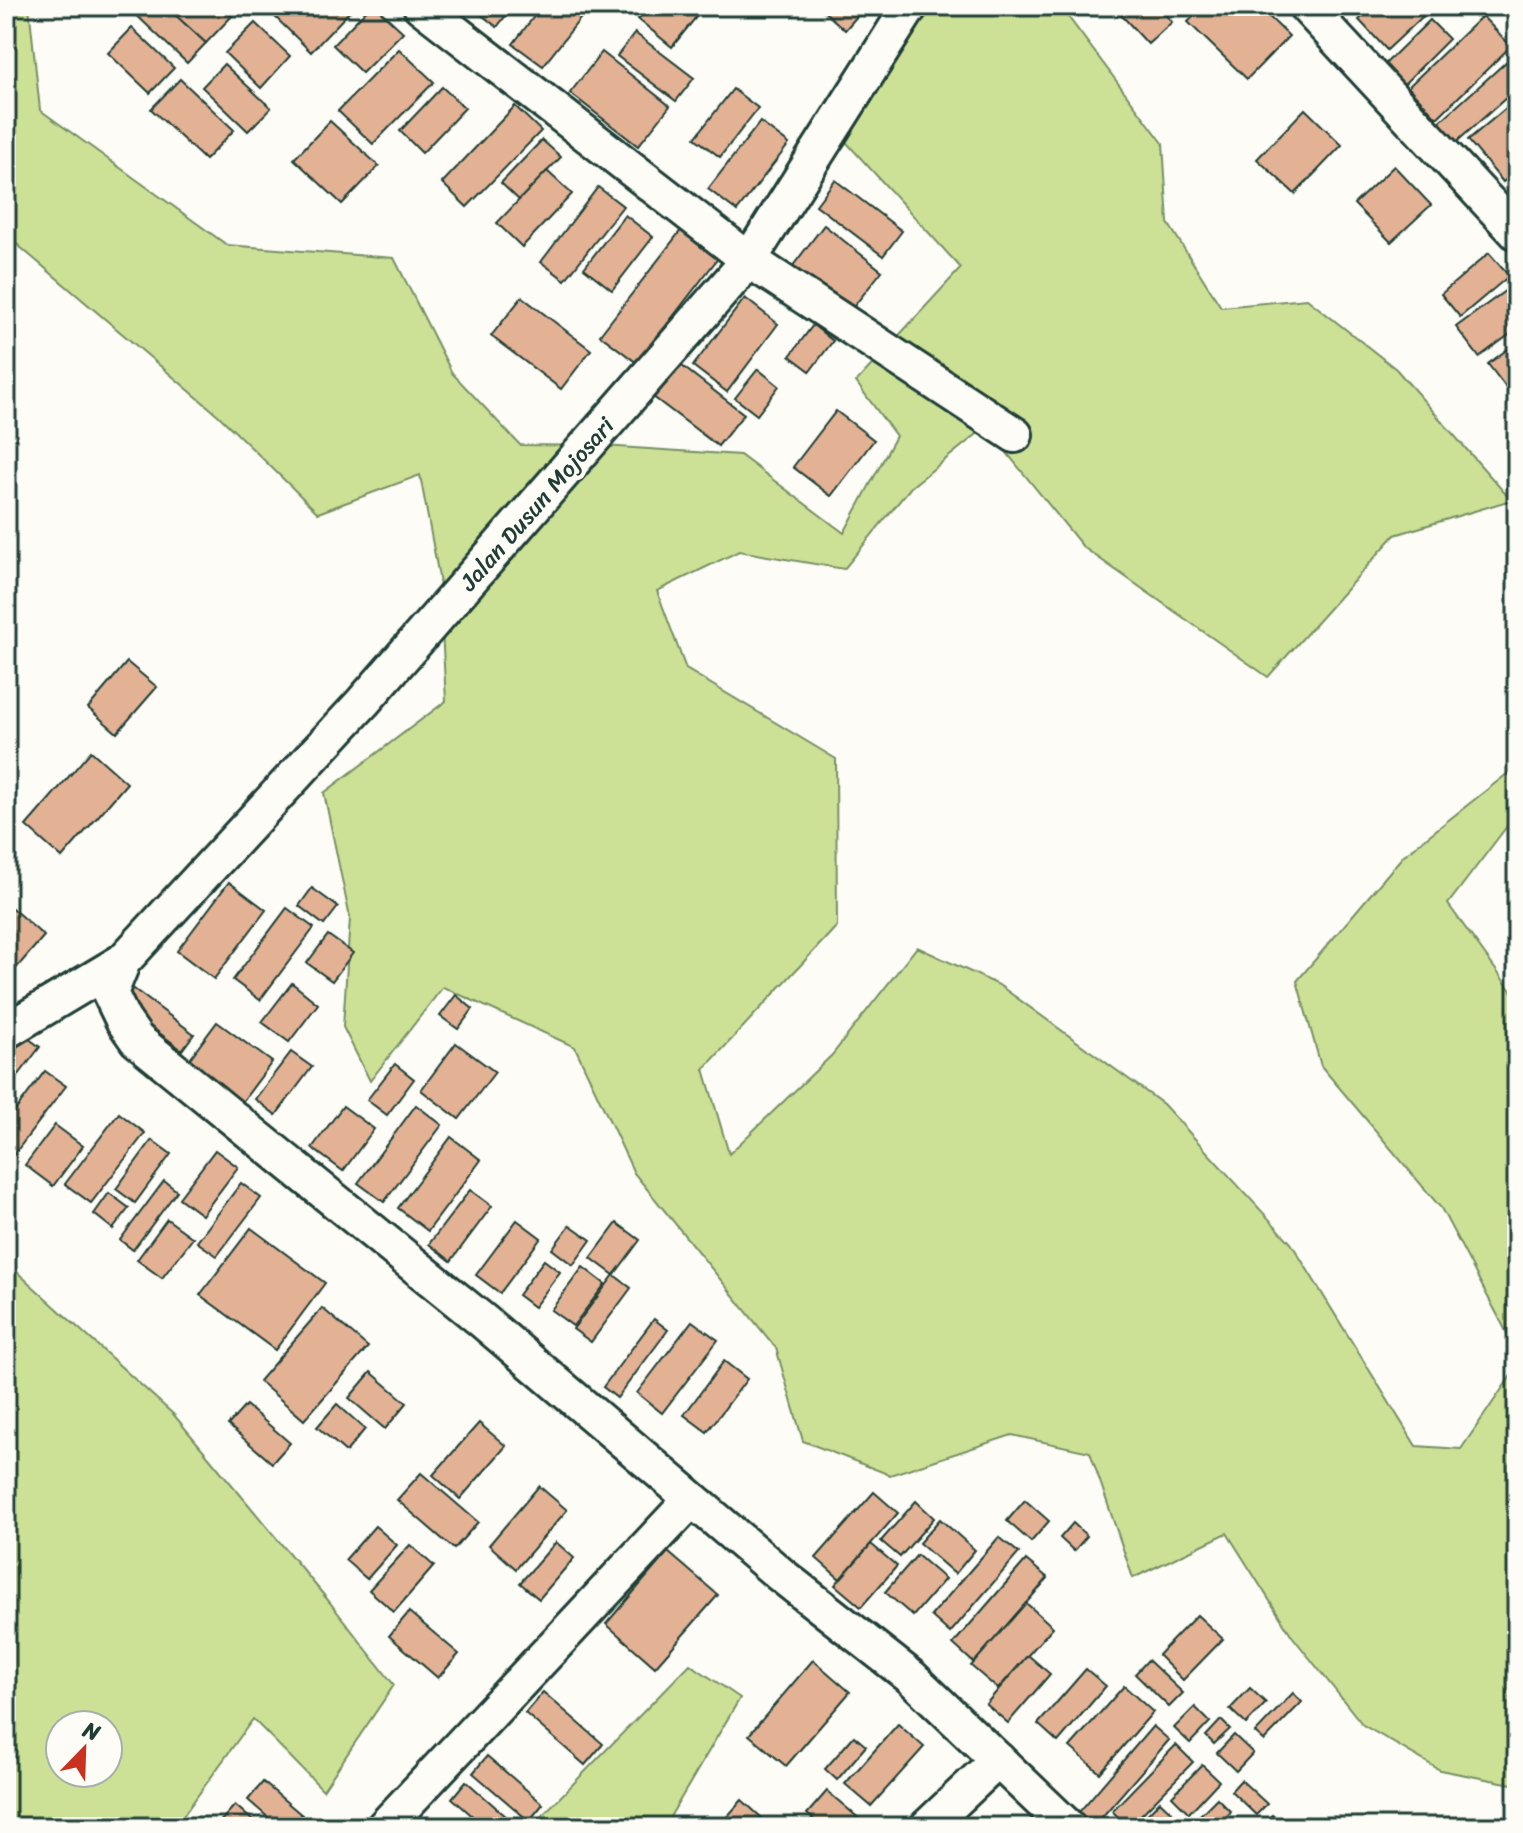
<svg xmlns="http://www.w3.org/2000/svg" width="1523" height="1833" viewBox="0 0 1523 1833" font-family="Sriracha,sans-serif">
<rect width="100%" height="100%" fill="#fdfcf7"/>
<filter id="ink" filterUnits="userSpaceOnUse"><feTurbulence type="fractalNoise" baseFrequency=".0125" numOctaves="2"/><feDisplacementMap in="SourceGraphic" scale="16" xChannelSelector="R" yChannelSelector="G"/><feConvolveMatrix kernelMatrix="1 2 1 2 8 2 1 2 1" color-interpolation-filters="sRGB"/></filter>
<g filter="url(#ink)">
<g fill="#cde196" stroke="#768f65" stroke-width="2" fill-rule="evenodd">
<path d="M6 6H29L40 110 227 245 394 258 452 373 520 445 603 446 740 455 844 533 896 436 856 382 961 268 835 130 931 6H1060L1163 143 1168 223 1221 307 1307 299 1396 369 1511 500 1395 535 1268 677 1083 547 986 427 911 487 844 569 739 551 657 591 686 669 836 759 837 926 704 1069 729 1154 832 1055 917 947 999 985 1163 1104 1291 1243 1416 1446 1461 1449 1517 1367V1785L1440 1770 1363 1725 1292 1636 1227 1533 1133 1578 1090 1452 1012 1435 890 1475 803 1441 776 1348 634 1173 575 1047 443 987 370 1081 343 1027 350 918 324 793 446 701 439 577 420 475 318 513 218 415 6 235Z"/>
<path d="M1517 766V813L1448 904 1517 999V1352L1441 1208 1321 1066 1297 981 1403 856Z"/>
<path d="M6 1262 174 1415 327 1599 394 1685 323 1790 253 1719 175 1827H6ZM60 1725H108V1773H60Z"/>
<path d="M690 1664 740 1698 664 1827H531Z"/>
</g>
<g fill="#e3b294" stroke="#1f3d34" stroke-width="2">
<path d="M135 6H166L206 43 187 63 131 10Z"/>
<path d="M174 6H221L232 16 206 43 170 10Z"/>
<path d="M264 6H351L353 8 311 52Z"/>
<path d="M370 6H375L403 32 362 73 333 45Z"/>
<path d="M476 6H513L497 27 474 9Z"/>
<path d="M542 6H590L543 66 513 44Z"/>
<path d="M649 6H705L672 47 638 19Z"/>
<path d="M818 6H866L845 30Z"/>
<path d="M1113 6H1158L1172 22 1148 44Z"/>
<path d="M1204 6H1258L1289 36 1247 79 1188 22Z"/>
<path d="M1374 6H1434L1387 50 1359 20Z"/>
<path d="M1482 16 1511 46 1437 118 1408 87Z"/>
<path d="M1430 20 1449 39 1402 86 1383 66Z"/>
<path d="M255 23 290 56 261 88 225 53Z"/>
<path d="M132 28 174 68 150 93 108 53Z"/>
<path d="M635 33 694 78 676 101 617 56Z"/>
<path d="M399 49 434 82 373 144 338 111Z"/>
<path d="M602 52 670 106 638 146 570 93Z"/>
<path d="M1517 52V88L1453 145 1436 125Z"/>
<path d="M224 64 271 108 248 131 202 87Z"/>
<path d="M180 79 234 130 205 160 151 109Z"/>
<path d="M442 87 465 108 422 153 400 131Z"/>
<path d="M733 89 758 108 720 157 695 138Z"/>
<path d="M1517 99V171L1503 182 1468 140Z"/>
<path d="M515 106 541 131 467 207 442 183Z"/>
<path d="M1305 109 1342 145 1295 194 1257 159Z"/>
<path d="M330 121 379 166 342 204 294 159Z"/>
<path d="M760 122 789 144 737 211 708 189Z"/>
<path d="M542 140 561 157 519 200 501 183Z"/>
<path d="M1394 166 1431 205 1391 242 1354 204Z"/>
<path d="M547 171 572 194 522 247 497 223Z"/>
<path d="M835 180 902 231 883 256 816 205Z"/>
<path d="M598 187 623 206 565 280 541 262Z"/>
<path d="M625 215 653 237 612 290 584 268Z"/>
<path d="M824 225 882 271 850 311 792 267Z"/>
<path d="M682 229 719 257 637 363 600 335Z"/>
<path d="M1489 253 1509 276 1460 317 1441 294Z"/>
<path d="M1517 282V329L1479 357 1456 327Z"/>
<path d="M522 297 591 350 561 389 491 336Z"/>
<path d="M745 298 778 324 727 392 693 366Z"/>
<path d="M813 325 833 341 810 371 790 356Z"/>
<path d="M1517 342V402L1488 364Z"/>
<path d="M673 359 744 414 718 446 648 393Z"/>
<path d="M758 369 779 386 757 415 735 398Z"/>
<path d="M836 411 874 440 831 496 793 467Z"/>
<path d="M127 662 157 687 117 733 88 708Z"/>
<path d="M91 751 127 783 62 858 26 826Z"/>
<path d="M229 882 266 910 214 979 177 951Z"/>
<path d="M312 888 338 907 324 925 299 906Z"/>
<path d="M6 903 44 936 6 980Z"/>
<path d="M287 908 314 928 260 1000 233 980Z"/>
<path d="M328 935 353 953 332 981 307 963Z"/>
<path d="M292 983 318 1004 289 1042 262 1022Z"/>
<path d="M130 986 194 1034 182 1050 118 1002Z"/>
<path d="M456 995 473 1009 458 1029 440 1016Z"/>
<path d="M217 1022 272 1062 239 1106 185 1065Z"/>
<path d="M21 1033 40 1047 9 1088 6 1086V1052Z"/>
<path d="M456 1043 495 1072 459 1119 421 1090Z"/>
<path d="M291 1052 312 1067 276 1115 255 1099Z"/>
<path d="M395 1064 414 1079 387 1115 367 1100Z"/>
<path d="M45 1071 66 1086 6 1165V1123Z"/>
<path d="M416 1105 442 1125 384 1202 358 1183Z"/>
<path d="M343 1106 374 1129 343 1171 312 1148Z"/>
<path d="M119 1113 145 1133 91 1203 65 1184Z"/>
<path d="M55 1125 83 1146 53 1186 25 1165Z"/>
<path d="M451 1137 481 1160 428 1231 398 1208Z"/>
<path d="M152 1140 171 1154 135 1203 116 1189Z"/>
<path d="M215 1150 238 1167 202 1215 179 1198Z"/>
<path d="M164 1181 177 1191 133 1250 120 1240Z"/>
<path d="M241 1183 261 1198 217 1256 197 1242Z"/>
<path d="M470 1190 492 1206 451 1261 429 1244Z"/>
<path d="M109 1193 129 1208 113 1229 94 1214Z"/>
<path d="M167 1219 193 1238 162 1278 137 1260Z"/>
<path d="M517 1220 541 1238 500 1293 476 1275Z"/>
<path d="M617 1223 640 1240 614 1275 591 1258Z"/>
<path d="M570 1225 591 1240 573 1265 552 1249Z"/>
<path d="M251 1228 325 1283 275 1350 200 1295Z"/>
<path d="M544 1260 560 1272 534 1307 518 1295Z"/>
<path d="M583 1267 605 1284 573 1326 551 1310Z"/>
<path d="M614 1275 631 1288 591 1342 573 1329Z"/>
<path d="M322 1308 368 1347 304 1420 259 1381Z"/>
<path d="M654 1319 668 1330 617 1398 603 1387Z"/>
<path d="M692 1321 718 1340 662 1413 637 1393Z"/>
<path d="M724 1361 747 1379 707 1432 684 1415Z"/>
<path d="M371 1372 407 1403 385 1429 349 1398Z"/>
<path d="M337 1404 365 1429 346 1452 317 1427Z"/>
<path d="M246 1405 290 1443 272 1463 228 1425Z"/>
<path d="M479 1423 506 1446 460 1499 433 1475Z"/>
<path d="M421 1473 478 1522 454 1549 397 1500Z"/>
<path d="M539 1486 567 1510 516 1569 489 1545Z"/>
<path d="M874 1492 898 1513 840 1579 816 1558Z"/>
<path d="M1025 1500 1049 1521 1031 1542 1007 1521Z"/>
<path d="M916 1501 934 1518 900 1557 881 1541Z"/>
<path d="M940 1519 975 1550 955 1574 919 1543Z"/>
<path d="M1073 1523 1087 1536 1074 1551 1060 1538Z"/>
<path d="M375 1526 397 1545 367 1579 345 1560Z"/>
<path d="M999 1537 1019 1553 950 1633 931 1616Z"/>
<path d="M556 1542 574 1558 539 1599 520 1583Z"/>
<path d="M871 1544 897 1566 861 1607 835 1585Z"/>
<path d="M410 1545 434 1566 394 1612 369 1590Z"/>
<path d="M668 1552 718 1595 655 1667 606 1624Z"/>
<path d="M917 1555 945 1579 913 1616 885 1592Z"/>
<path d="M1026 1560 1048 1578 974 1663 953 1644Z"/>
<path d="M1026 1603 1053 1627 998 1689 971 1666Z"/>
<path d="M409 1612 459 1654 438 1678 389 1636Z"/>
<path d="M1197 1615 1223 1639 1183 1680 1158 1655Z"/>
<path d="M1028 1655 1050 1674 1008 1723 986 1704Z"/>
<path d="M813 1660 850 1692 786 1766 749 1735Z"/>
<path d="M1148 1660 1183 1693 1169 1707 1135 1674Z"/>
<path d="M1086 1669 1106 1686 1058 1742 1038 1724Z"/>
<path d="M1124 1686 1153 1712 1100 1773 1070 1747Z"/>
<path d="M1250 1688 1266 1703 1246 1724 1230 1709Z"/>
<path d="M543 1692 603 1744 585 1765 525 1713Z"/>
<path d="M1293 1693 1302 1702 1264 1741 1255 1733Z"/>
<path d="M1195 1707 1210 1722 1190 1743 1174 1728Z"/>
<path d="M1221 1720 1230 1729 1214 1744 1206 1736Z"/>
<path d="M898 1724 924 1747 871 1806 845 1784Z"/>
<path d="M1153 1726 1169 1740 1095 1825 1079 1812Z"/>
<path d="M1234 1735 1253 1753 1236 1771 1217 1753Z"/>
<path d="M854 1736 866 1746 837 1780 825 1769Z"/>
<path d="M1176 1745 1193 1762 1129 1827 1112 1811Z"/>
<path d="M487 1756 543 1804 529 1821 473 1773Z"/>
<path d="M1202 1765 1219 1781 1189 1813 1172 1796Z"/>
<path d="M1241 1780 1267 1804 1256 1815 1231 1791Z"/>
<path d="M466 1781 516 1825 515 1827H485L452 1798Z"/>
<path d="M263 1782 316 1827H279L248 1800Z"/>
<path d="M827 1791 869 1827H822L807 1814Z"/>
<path d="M1217 1798 1231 1812 1216 1827H1198L1193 1822Z"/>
<path d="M742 1800 772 1827H718Z"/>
<path d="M1160 1801 1177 1817 1167 1827H1135Z"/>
<path d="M235 1805 260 1827H222L218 1824Z"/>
<path d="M1272 1815 1284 1827H1260Z"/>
</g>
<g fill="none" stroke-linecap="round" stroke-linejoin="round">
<defs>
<g id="minor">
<path d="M421 6 749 260 1015 435"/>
<path d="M910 6 749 260 363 702 123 961 110 993 123 1020 137 1040 483 1321 781 1575 911 1677 1068 1827"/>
<path d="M1306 6 1517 233"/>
<path d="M6 1031 123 961"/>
<path d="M384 1827 691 1500"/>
<path d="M927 1827 998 1760"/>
</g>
</defs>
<use href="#minor" stroke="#1f3d34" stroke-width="40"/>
<use href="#minor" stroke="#fdfcf7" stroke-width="34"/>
</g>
</g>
<g text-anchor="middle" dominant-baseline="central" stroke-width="8" stroke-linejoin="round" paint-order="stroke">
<g font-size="24" fill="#1f3d34" stroke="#fdfcf7">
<text transform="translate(537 504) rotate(-49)">Jalan Dusun Mojosari</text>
</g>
</g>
<rect width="1523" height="1833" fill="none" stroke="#fdfcf7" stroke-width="32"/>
<rect x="16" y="16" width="1491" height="1801" fill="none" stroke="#1f3d34" stroke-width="3" filter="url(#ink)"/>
<g transform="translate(84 1749) rotate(23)"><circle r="38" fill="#fdfcf7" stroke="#a4b0a9" stroke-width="2"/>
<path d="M0-6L14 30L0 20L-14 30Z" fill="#c8321e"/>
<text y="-12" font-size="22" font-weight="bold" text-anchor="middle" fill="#1f3d34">N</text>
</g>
</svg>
